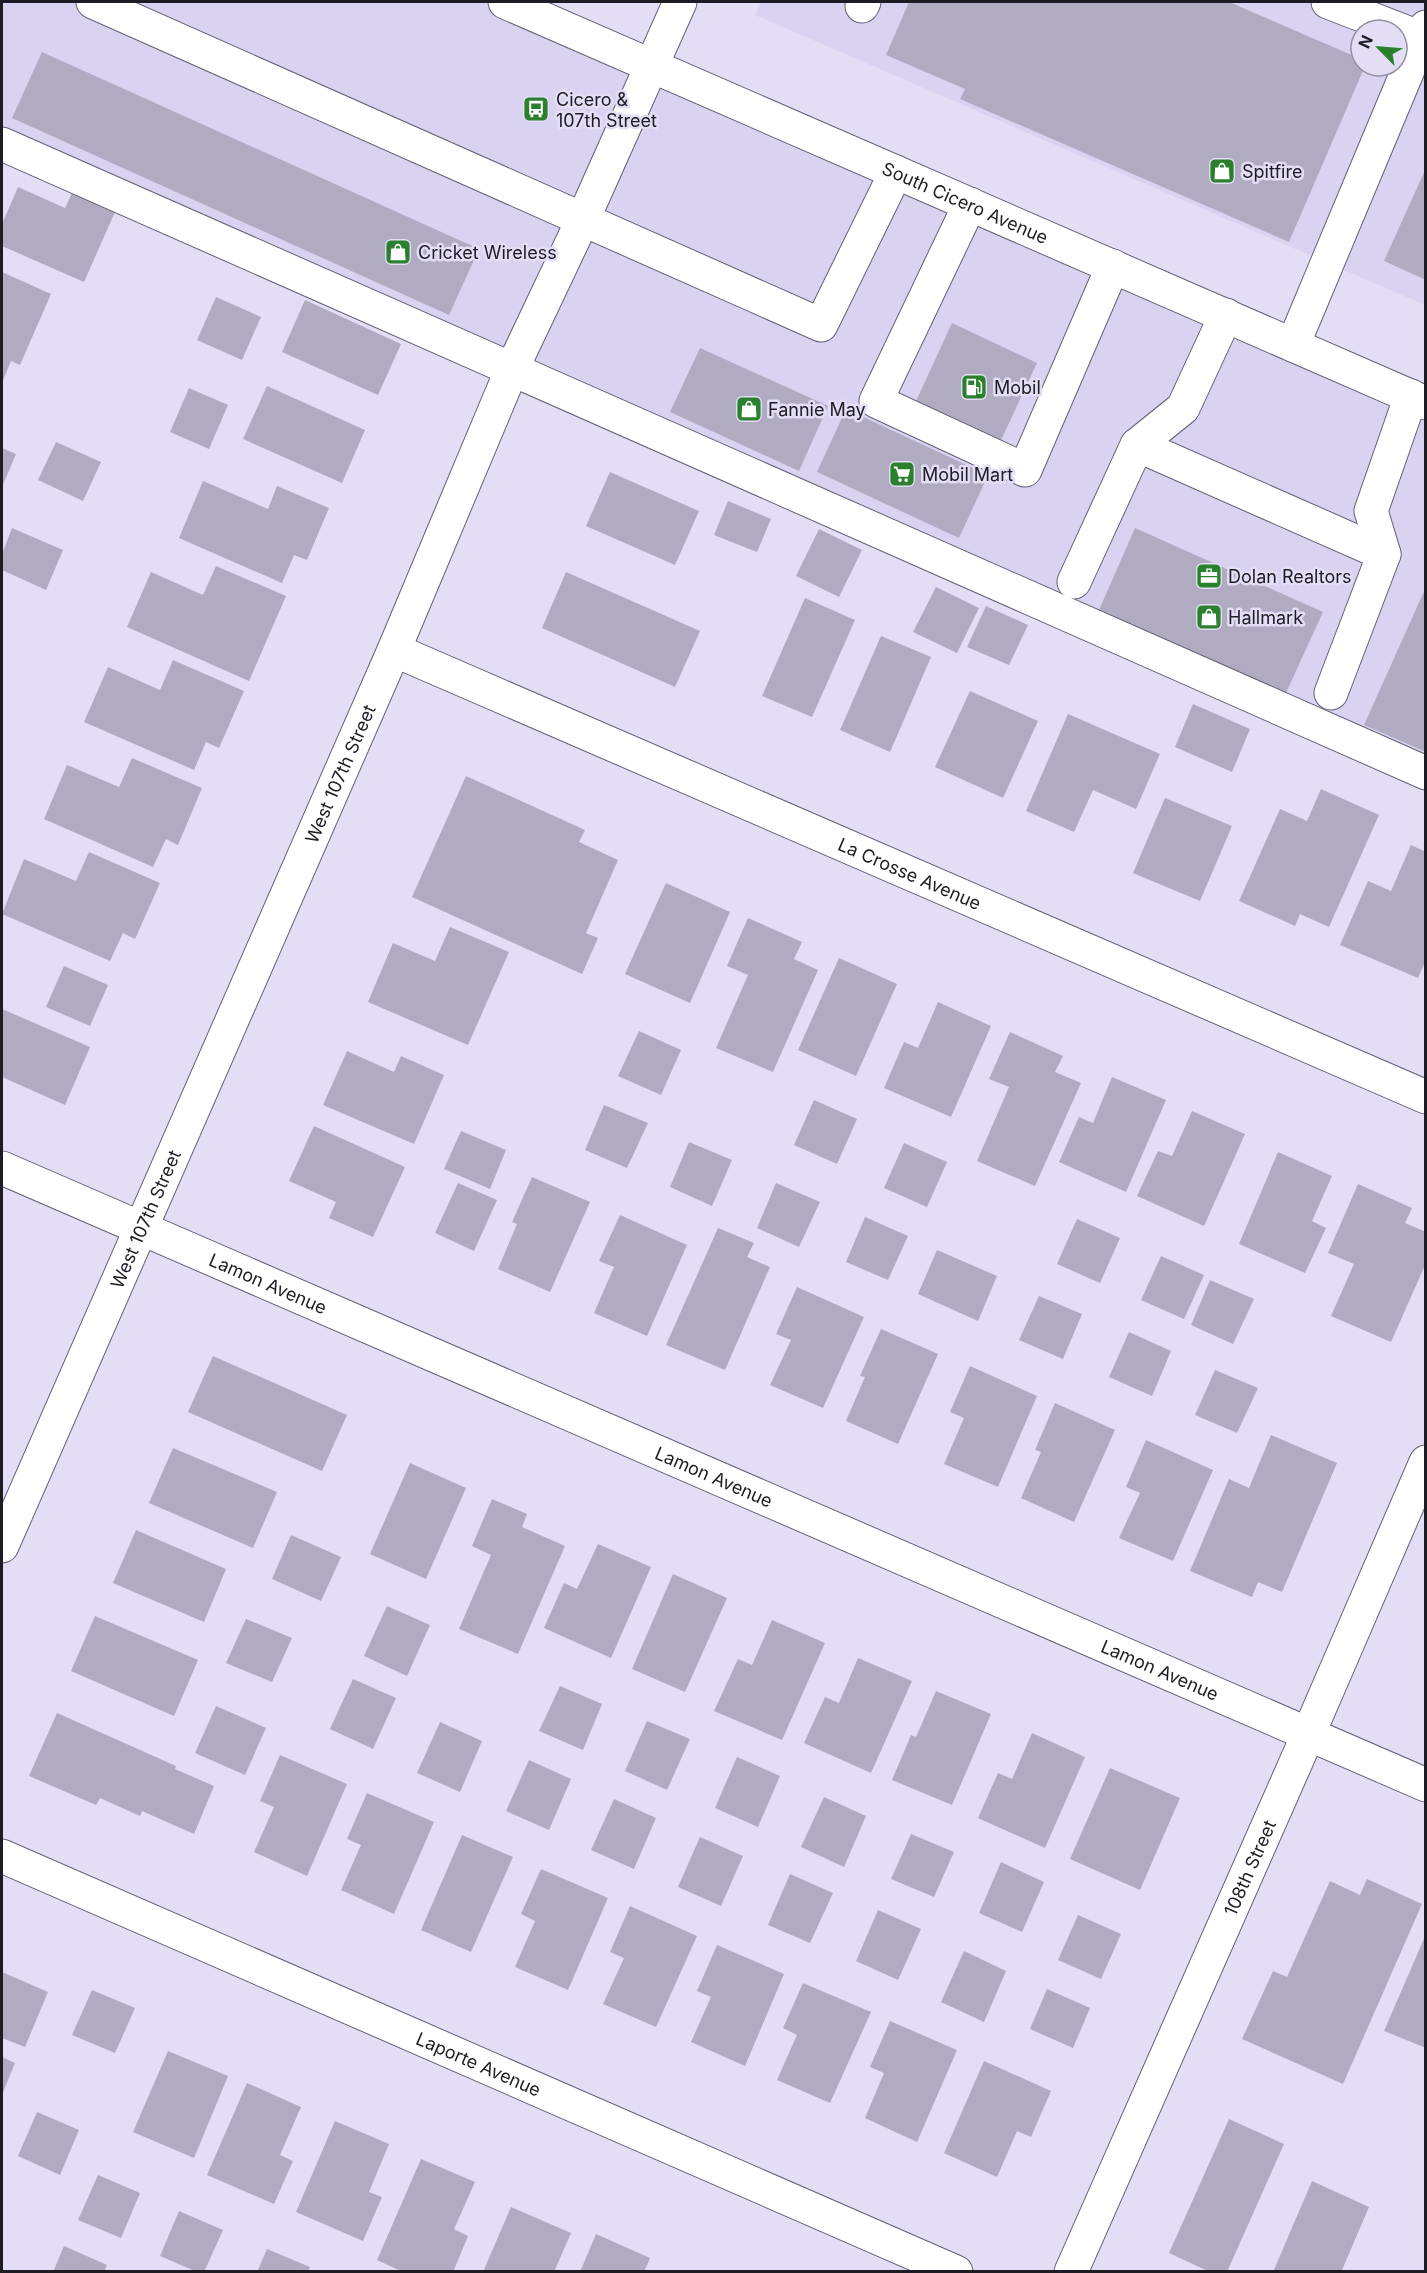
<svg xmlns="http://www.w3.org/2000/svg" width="1427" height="2273" viewBox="0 0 1427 2273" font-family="Inter,sans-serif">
<rect width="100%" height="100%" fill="#e3def6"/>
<g fill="#d9d2f1" fill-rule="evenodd">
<path d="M2 2H505L1425 402V773L2 144Z"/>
<path d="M761 2H1425V305L755 15ZM1361 30H1397V66H1361Z"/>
</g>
<g fill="#b1abc2">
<path d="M909 2H1229L1361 59V66H1365L1289 242 960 99 965 89 886 55Z"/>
<path d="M42 52 479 249 449 315 12 118Z"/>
<path d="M1426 168V280L1384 261Z"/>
<path d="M18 187 65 208 72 193 115 212 84 282 2 246V224Z"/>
<path d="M2 272 51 294 20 365 11 361 2 383Z"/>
<path d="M216 297 261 317 242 360 197 340Z"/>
<path d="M305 300 401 344 378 395 282 352Z"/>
<path d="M952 323 1037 363 996 451 911 412Z"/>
<path d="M700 348 828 406 799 471 670 412Z"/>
<path d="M267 386 365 430 342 483 243 439Z"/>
<path d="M189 388 228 405 209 449 170 432Z"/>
<path d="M846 409 988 475 959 538 817 472Z"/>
<path d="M56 442 101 462 83 501 38 480Z"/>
<path d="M2 448 16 454 2 487Z"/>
<path d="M610 472 699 511 675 565 586 526Z"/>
<path d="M203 481 268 509 277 486 329 508 307 560 294 555 282 583 179 538Z"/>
<path d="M728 501 771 519 757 552 714 535Z"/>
<path d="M12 528 63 550 46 590 2 570V554Z"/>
<path d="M1135 528 1323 612 1285 695 1099 610Z"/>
<path d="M819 529 862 550 839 597 796 576Z"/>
<path d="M216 566 286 596 249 681 127 627 151 572 203 595Z"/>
<path d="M566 572 700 631 675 687 542 628Z"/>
<path d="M936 587 979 608 957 653 913 632Z"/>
<path d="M1426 587V752L1364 725Z"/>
<path d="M805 598 855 620 812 717 762 696Z"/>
<path d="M986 606 1028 625 1009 665 967 647Z"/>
<path d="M881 636 931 657 890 752 840 730Z"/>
<path d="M173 660 244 691 219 748 206 742 194 770 84 722 108 667 160 690Z"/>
<path d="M970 691 1038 721 1003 798 935 767Z"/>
<path d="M1193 704 1250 729 1232 772 1175 747Z"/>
<path d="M1068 714 1160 754 1136 809 1093 790 1074 832 1026 811Z"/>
<path d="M132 758 202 788 178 845 166 839 153 867 44 819 67 765 119 787Z"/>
<path d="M466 776 585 830 579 842 618 860 586 933 598 938 582 974 412 897Z"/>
<path d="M1321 789 1379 815 1329 927 1300 914 1295 926 1239 901 1280 809 1307 821Z"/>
<path d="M1165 798 1232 826 1200 901 1133 873Z"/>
<path d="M1411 845 1426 852V960L1418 978 1340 945 1368 881 1391 891Z"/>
<path d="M89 852 160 883 135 939 123 933 110 961 2 914 24 859 76 881Z"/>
<path d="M666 883 730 912 690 1003 625 974Z"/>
<path d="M748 918 802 942 794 959 818 970 773 1072 716 1048 748 975 727 966Z"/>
<path d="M450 927 509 952 468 1045 368 1002 393 943 435 961Z"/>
<path d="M839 958 897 984 856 1076 798 1050Z"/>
<path d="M64 966 108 985 90 1026 46 1007Z"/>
<path d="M938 1002 991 1026 951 1117 884 1088 904 1042 918 1048Z"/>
<path d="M2 1009 90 1047 65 1105 2 1077Z"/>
<path d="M639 1031 681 1050 661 1095 618 1076Z"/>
<path d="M1010 1032 1063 1056 1055 1072 1081 1083 1035 1186 977 1161 1009 1087 989 1079Z"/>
<path d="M347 1051 394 1072 401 1056 444 1075 414 1144 323 1105Z"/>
<path d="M1112 1077 1166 1100 1126 1192 1059 1162 1079 1117 1093 1123Z"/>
<path d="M814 1100 857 1119 837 1164 794 1145Z"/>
<path d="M604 1105 648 1123 627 1168 585 1150Z"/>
<path d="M1192 1111 1245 1134 1204 1226 1137 1196 1158 1151 1172 1156Z"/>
<path d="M314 1126 405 1167 373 1237 329 1218 336 1202 289 1181Z"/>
<path d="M461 1131 506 1150 490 1189 444 1169Z"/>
<path d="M689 1142 732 1160 712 1206 670 1187Z"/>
<path d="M904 1143 947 1162 927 1207 884 1188Z"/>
<path d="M1278 1152 1332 1176 1312 1221 1326 1228 1305 1273 1239 1244Z"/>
<path d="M532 1177 590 1202 550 1292 498 1269 517 1224 512 1222Z"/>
<path d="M458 1183 497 1200 474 1251 435 1233Z"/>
<path d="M776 1183 820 1202 799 1247 757 1228Z"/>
<path d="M1358 1184 1412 1208 1405 1223 1426 1232V1263L1391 1342 1331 1316 1354 1264 1328 1253Z"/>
<path d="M620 1215 687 1245 647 1336 594 1313 614 1267 599 1261Z"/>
<path d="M865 1217 908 1236 888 1280 846 1262Z"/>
<path d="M1077 1219 1120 1238 1100 1283 1057 1264Z"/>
<path d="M718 1228 754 1243 747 1257 770 1267 725 1370 666 1345Z"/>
<path d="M937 1250 997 1276 978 1321 918 1294Z"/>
<path d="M1161 1256 1204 1275 1184 1319 1141 1300Z"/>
<path d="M1210 1280 1254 1299 1233 1344 1191 1325Z"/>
<path d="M797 1287 864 1317 823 1408 770 1385 791 1340 776 1334Z"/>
<path d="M1039 1296 1082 1314 1063 1359 1019 1340Z"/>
<path d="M881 1329 938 1354 898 1444 846 1421 865 1377 860 1376Z"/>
<path d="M1129 1332 1171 1351 1152 1396 1109 1377Z"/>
<path d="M213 1356 347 1415 322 1471 188 1412Z"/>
<path d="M970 1366 1037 1396 998 1487 944 1464 964 1418 950 1412Z"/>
<path d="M1215 1370 1258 1388 1237 1433 1195 1415Z"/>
<path d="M1055 1403 1115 1430 1074 1522 1021 1498 1041 1452 1035 1450Z"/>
<path d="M1271 1435 1337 1463 1282 1592 1258 1582 1252 1597 1190 1571 1229 1479 1249 1488Z"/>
<path d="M1146 1440 1213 1470 1173 1561 1119 1538 1140 1493 1126 1487Z"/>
<path d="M173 1448 277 1492 253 1548 149 1503Z"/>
<path d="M410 1463 466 1488 426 1579 370 1554Z"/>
<path d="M492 1499 527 1514 522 1527 565 1546 518 1654 459 1629 491 1555 472 1546Z"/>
<path d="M136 1530 226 1569 204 1622 113 1583Z"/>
<path d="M291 1535 341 1557 321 1601 272 1579Z"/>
<path d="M598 1544 651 1567 611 1658 544 1628 564 1583 577 1589Z"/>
<path d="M673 1574 727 1598 685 1692 632 1669Z"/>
<path d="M387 1606 430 1625 407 1676 364 1656Z"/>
<path d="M95 1616 198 1660 174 1716 71 1671Z"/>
<path d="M246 1619 292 1638 272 1682 226 1663Z"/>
<path d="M772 1620 825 1643 782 1740 714 1711 738 1659 752 1665Z"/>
<path d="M858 1658 912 1681 871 1773 804 1743 825 1697 839 1703Z"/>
<path d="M353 1679 396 1698 373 1749 330 1729Z"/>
<path d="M560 1686 602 1704 583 1750 539 1731Z"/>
<path d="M936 1691 991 1714 952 1805 892 1780 911 1735 916 1737Z"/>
<path d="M216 1706 266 1728 245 1775 195 1753Z"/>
<path d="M57 1713 176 1766 175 1769 214 1786 194 1834 142 1811 140 1816 100 1798 96 1805 29 1776Z"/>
<path d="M647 1721 690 1739 667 1790 625 1771Z"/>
<path d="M440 1722 482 1741 460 1792 417 1773Z"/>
<path d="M1032 1733 1085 1757 1045 1848 978 1818 998 1773 1012 1779Z"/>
<path d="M280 1755 347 1784 307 1876 254 1852 274 1807 260 1801Z"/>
<path d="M737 1757 780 1776 758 1827 715 1808Z"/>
<path d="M529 1760 571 1779 549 1830 506 1811Z"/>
<path d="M1110 1768 1180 1798 1140 1890 1070 1859Z"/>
<path d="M367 1793 434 1822 394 1914 341 1890 361 1845 347 1839Z"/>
<path d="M824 1797 866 1816 844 1867 801 1847Z"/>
<path d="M614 1799 656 1818 634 1869 591 1850Z"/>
<path d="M911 1834 954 1852 934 1897 891 1879Z"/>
<path d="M462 1835 513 1857 471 1952 421 1930Z"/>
<path d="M700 1837 743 1856 721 1906 678 1887Z"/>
<path d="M1001 1862 1044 1882 1022 1932 979 1913Z"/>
<path d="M541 1869 608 1898 568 1990 515 1967 535 1921 521 1914Z"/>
<path d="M790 1874 833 1893 810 1943 768 1925Z"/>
<path d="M1367 1879 1422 1904 1343 2084 1242 2039 1273 1971 1287 1977 1330 1881 1360 1895Z"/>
<path d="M630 1906 697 1936 656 2027 603 2004 624 1958 610 1952Z"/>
<path d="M878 1910 921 1929 898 1980 856 1961Z"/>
<path d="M1078 1915 1121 1934 1101 1979 1058 1960Z"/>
<path d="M1426 1934V2048L1384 2031Z"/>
<path d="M717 1945 784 1974 745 2066 691 2042 711 1997 697 1991Z"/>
<path d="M964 1951 1006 1971 984 2022 941 2002Z"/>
<path d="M2 1972 48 1992 25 2047 2 2038Z"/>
<path d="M803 1983 871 2012 830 2103 777 2080 797 2035 783 2028Z"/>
<path d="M1047 1989 1090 2008 1073 2048 1030 2029Z"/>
<path d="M92 1990 135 2008 115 2053 72 2035Z"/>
<path d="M890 2021 957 2050 917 2142 865 2118 884 2073 870 2067Z"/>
<path d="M168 2051 228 2076 194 2158 133 2132Z"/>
<path d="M2 2057 15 2063 2 2095Z"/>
<path d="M984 2061 1051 2091 1031 2137 1017 2131 997 2177 944 2153Z"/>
<path d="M247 2083 301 2107 280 2155 293 2161 274 2204 207 2175Z"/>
<path d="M37 2112 79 2130 60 2175 18 2156Z"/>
<path d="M1229 2119 1284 2144 1227 2272H1210L1169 2253Z"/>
<path d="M335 2121 389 2144 369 2192 382 2197 363 2241 296 2212Z"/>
<path d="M421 2159 475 2182 454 2229 468 2236 453 2272H403L377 2260Z"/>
<path d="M98 2175 140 2193 121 2238 78 2220Z"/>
<path d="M1312 2181 1369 2207 1342 2270 1346 2272H1273Z"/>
<path d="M511 2207 571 2233 554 2272H483Z"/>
<path d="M179 2211 223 2230 204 2272H197L160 2256Z"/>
<path d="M596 2234 650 2258 644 2272H580Z"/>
<path d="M64 2246 107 2265 104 2272H53Z"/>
<path d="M267 2249 310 2267 308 2272H257Z"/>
</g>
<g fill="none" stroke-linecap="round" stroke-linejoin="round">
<defs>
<g id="minor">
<path d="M93 2 821 325 896 172"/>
<path d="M1328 2 1421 38"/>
<path d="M862 6 864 2"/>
<path d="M2 144 1426 773"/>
<path d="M970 204 876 401 1025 470 1113 266"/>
<path d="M1293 345 1426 27"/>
<path d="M1137 445 1384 554"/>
<path d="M1074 582 1137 445 1183 408 1226 315"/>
<path id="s1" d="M394 650 1426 1097"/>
<path d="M1331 693 1384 554 1371 511 1411 396"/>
<path id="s2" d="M2 1168 1426 1785"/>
<path id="s3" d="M2 1546 394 650 512 369 584 217 680 2"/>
<path id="s4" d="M2 1856 956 2272"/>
<path id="s5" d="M1071 2272 1308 1735 1426 1462"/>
</g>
<g id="major">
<path id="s6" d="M505 2 1426 403"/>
</g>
</defs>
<use href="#minor" stroke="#656075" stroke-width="35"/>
<use href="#major" stroke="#656075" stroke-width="35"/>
<use href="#minor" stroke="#fff" stroke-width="33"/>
<use href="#major" stroke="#fff" stroke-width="33"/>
</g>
<defs>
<symbol id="bus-square" viewBox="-11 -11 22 22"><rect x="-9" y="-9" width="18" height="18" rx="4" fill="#2a802d" stroke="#e3def6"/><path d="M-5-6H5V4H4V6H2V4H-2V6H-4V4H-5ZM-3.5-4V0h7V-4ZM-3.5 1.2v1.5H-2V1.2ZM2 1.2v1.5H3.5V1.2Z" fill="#fff"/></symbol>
<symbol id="shop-square" viewBox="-11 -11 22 22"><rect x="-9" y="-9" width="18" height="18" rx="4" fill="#2a802d" stroke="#e3def6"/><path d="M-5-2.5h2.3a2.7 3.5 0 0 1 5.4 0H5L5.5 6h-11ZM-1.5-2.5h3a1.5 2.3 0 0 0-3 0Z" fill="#fff"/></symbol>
<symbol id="fuel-square" viewBox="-11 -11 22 22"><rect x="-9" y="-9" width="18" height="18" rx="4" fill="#2a802d" stroke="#e3def6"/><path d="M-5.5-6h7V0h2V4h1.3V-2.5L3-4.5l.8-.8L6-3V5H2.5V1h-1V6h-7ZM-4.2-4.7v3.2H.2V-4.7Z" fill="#fff"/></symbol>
<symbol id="supermarket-square" viewBox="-11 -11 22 22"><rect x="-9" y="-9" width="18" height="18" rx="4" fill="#2a802d" stroke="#e3def6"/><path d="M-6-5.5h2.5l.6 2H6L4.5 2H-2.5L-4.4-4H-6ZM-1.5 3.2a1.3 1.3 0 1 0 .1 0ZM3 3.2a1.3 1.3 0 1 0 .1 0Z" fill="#fff"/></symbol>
<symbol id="office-square" viewBox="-11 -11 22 22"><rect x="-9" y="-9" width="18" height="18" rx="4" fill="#2a802d" stroke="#e3def6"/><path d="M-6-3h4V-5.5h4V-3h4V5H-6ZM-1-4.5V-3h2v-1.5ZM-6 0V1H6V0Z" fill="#fff"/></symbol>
</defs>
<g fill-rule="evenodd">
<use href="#bus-square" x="521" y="94" width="30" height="30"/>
<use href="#shop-square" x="1207" y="156" width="30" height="30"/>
<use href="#shop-square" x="383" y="237" width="30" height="30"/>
<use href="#fuel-square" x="959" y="372" width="30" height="30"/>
<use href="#shop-square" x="734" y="394" width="30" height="30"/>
<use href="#supermarket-square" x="887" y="459" width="30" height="30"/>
<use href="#office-square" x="1194" y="561" width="30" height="30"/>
<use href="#shop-square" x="1194" y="602" width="30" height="30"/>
</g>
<g text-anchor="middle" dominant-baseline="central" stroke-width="5" stroke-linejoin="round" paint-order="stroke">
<g font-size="18" fill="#1d1b24" stroke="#e3def6" text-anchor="start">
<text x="556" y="99">Cicero &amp;<tspan x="556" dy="21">107th Street</tspan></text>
<text x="1242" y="171">Spitfire</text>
<text x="418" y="252">Cricket Wireless</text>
<text x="994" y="387">Mobil</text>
<text x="768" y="409">Fannie May</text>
<text x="922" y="474">Mobil Mart</text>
<text x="1228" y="576">Dolan Realtors</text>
<text x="1228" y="617">Hallmark</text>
</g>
<g font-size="18" fill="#1d1b24" stroke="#e3def6">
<text stroke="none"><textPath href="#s6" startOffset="502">South Cicero Avenue</textPath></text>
<text stroke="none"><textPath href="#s3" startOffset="843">West 107th Street</textPath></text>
<text stroke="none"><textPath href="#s1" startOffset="562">La Crosse Avenue</textPath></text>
<text stroke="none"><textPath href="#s3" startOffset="357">West 107th Street</textPath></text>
<text stroke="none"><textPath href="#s2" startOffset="290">Lamon Avenue</textPath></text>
<text stroke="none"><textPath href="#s2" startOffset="776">Lamon Avenue</textPath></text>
<text stroke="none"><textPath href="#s2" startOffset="1262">Lamon Avenue</textPath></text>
<text stroke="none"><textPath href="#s5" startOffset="442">108th Street</textPath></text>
<text stroke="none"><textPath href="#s4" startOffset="520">Laporte Avenue</textPath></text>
</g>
</g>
<rect width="1427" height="2273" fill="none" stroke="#1d1b24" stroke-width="6"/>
<g transform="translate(1379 48) rotate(295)"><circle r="28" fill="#e3def6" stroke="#9490a2" stroke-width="1.5"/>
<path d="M0-4.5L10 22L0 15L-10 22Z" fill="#2a802d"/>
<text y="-9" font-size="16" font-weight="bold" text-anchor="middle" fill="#1d1b24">N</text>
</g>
</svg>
